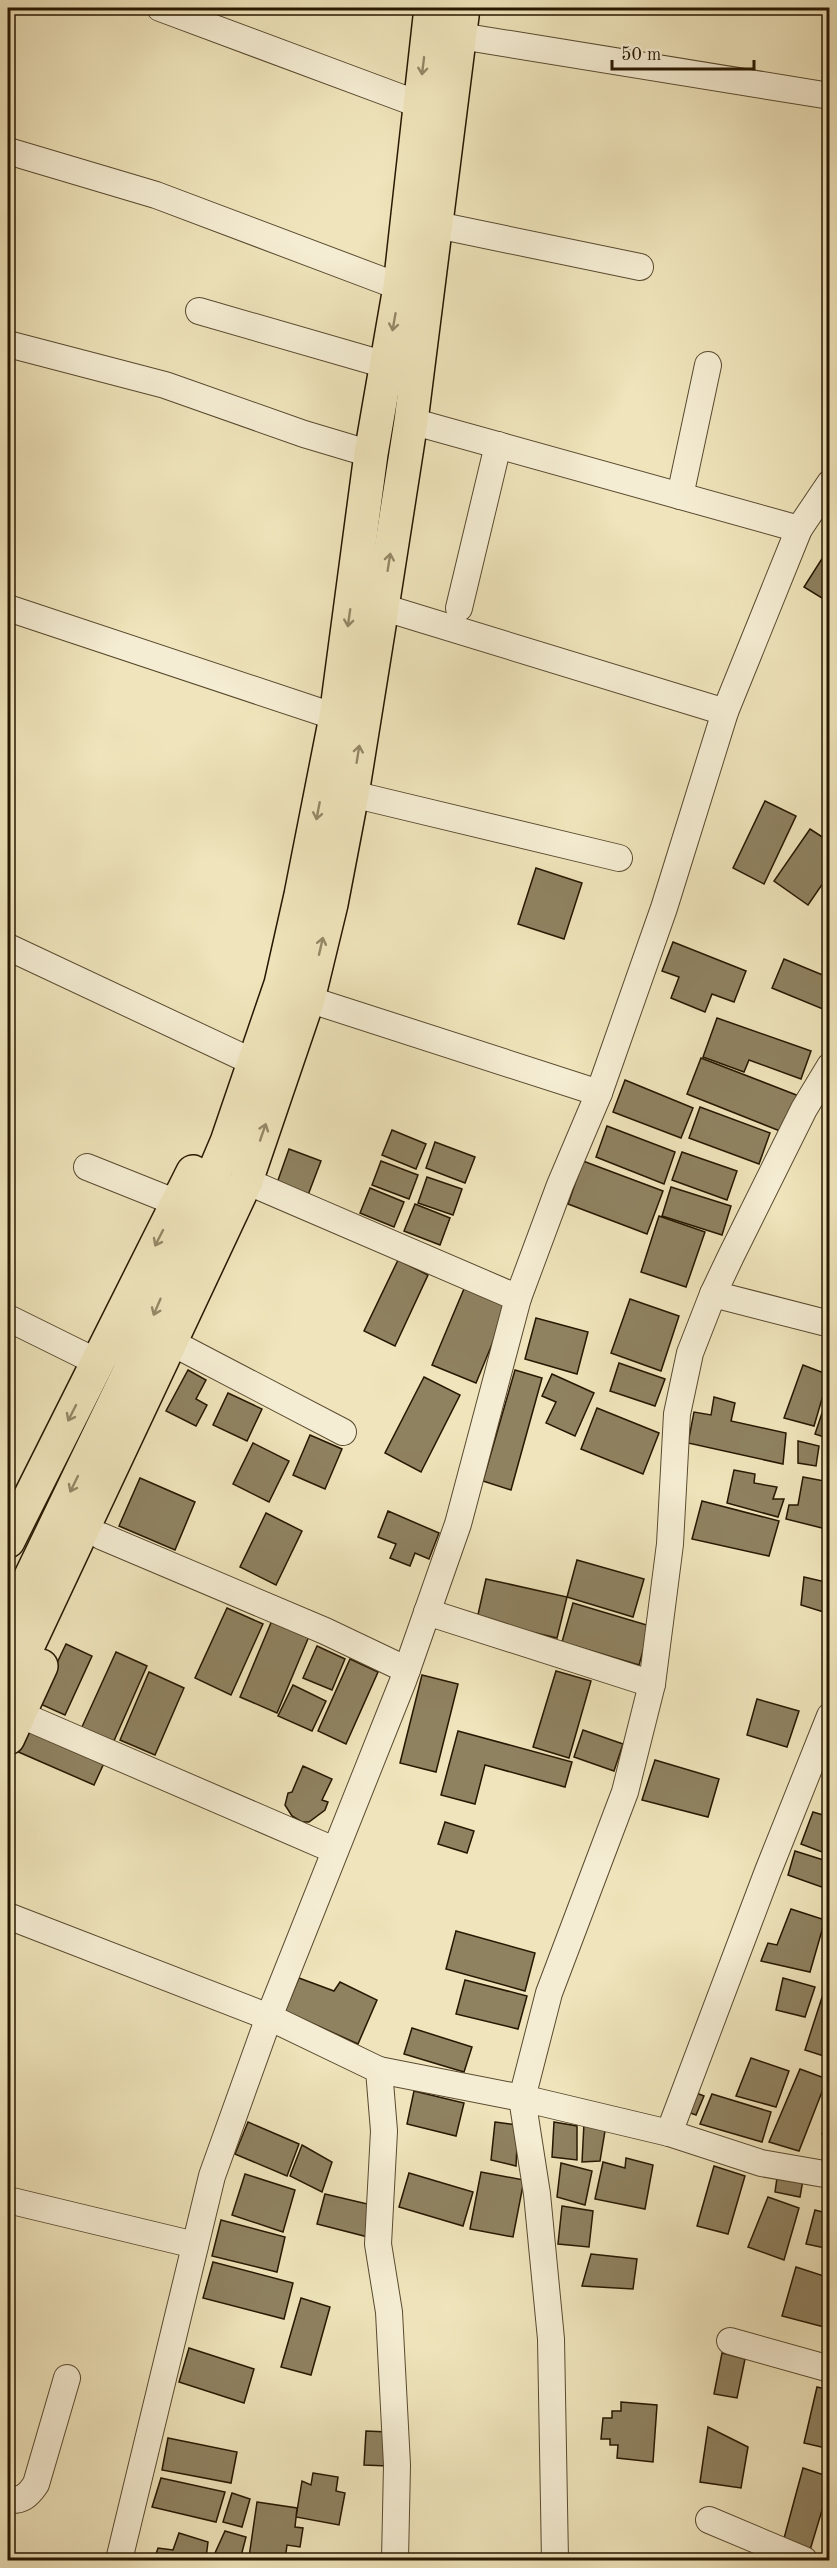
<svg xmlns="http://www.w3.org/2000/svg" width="837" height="2568" viewBox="0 0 837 2568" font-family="'Old Standard TT',serif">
<rect width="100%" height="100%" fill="#efe4bb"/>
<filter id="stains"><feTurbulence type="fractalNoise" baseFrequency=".00333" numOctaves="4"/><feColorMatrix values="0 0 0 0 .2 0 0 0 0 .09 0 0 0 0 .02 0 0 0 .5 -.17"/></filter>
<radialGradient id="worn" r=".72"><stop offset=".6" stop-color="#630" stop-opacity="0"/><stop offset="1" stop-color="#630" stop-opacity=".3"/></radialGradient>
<g fill="#8f8261" stroke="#271700" stroke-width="1.5">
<path d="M830 55V82L825 81Z"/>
<path d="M830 546V603L804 587Z"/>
<path d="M765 801 796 816 764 884 733 868Z"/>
<path d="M810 829 830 842V873L808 905 774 881Z"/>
<path d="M536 868 582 883 564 939 518 924Z"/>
<path d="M673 942 746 971 734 1002 712 994 705 1012 671 998 679 977 662 971Z"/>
<path d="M784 959 830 978V1012L772 988Z"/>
<path d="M717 1018 811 1051 801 1079 749 1060 744 1072 703 1057Z"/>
<path d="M701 1058 799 1096 785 1133 687 1094Z"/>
<path d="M625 1080 693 1108 681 1138 613 1112Z"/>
<path d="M700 1107 770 1133 759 1164 689 1138Z"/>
<path d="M607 1126 675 1152 664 1184 596 1157Z"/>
<path d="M392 1130 426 1144 416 1169 382 1155Z"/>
<path d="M435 1142 475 1157 465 1183 426 1168Z"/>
<path d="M289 1149 321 1161 308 1195 277 1183Z"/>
<path d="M682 1152 737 1171 727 1200 672 1180Z"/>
<path d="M381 1161 418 1175 409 1199 372 1185Z"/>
<path d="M583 1161 663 1191 647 1234 568 1204Z"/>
<path d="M427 1177 462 1189 453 1215 418 1203Z"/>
<path d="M671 1187 731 1206 722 1235 662 1216Z"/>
<path d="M370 1188 404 1202 394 1227 360 1213Z"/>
<path d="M415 1204 450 1218 440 1245 404 1231Z"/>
<path d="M659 1216 705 1232 686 1287 641 1272Z"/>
<path d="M398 1260 428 1275 395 1346 364 1331Z"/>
<path d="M466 1284 509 1303 476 1383 432 1365Z"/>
<path d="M630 1299 679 1316 661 1371 611 1353Z"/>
<path d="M536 1318 588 1332 577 1374 525 1359Z"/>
<path d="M619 1363 665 1379 655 1406 610 1391Z"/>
<path d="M803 1365 829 1375 814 1426 784 1418Z"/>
<path d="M188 1370 206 1380 196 1399 207 1405 196 1426 166 1411Z"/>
<path d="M515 1370 542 1378 511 1490 483 1481Z"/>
<path d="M552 1374 594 1393 575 1436 546 1423 556 1402 542 1396Z"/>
<path d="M424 1377 460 1395 421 1472 385 1453Z"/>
<path d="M228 1393 262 1409 247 1441 213 1425Z"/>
<path d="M714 1397 735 1403 731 1421 786 1433 783 1464 688 1443 694 1412 711 1415Z"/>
<path d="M824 1407 830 1408V1439L815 1434Z"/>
<path d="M597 1408 659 1433 643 1474 581 1449Z"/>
<path d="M310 1435 342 1449 325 1489 293 1475Z"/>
<path d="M798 1441 819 1446 816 1466 798 1463Z"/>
<path d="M253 1443 289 1461 269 1502 233 1484Z"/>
<path d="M734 1470 755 1474 754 1483 777 1487 773 1499H784L778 1517 727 1503Z"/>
<path d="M803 1477 830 1482V1530L786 1519 789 1505H798Z"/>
<path d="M140 1478 195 1502 175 1550 119 1526Z"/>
<path d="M702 1501 779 1521 769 1556 692 1539Z"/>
<path d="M388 1511 439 1533 429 1559 415 1553 410 1566 390 1558 396 1544 378 1537Z"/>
<path d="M266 1513 302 1531 276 1585 240 1567Z"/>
<path d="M577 1560 644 1579 633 1617 567 1597Z"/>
<path d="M804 1577 830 1583V1614L801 1605Z"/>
<path d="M486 1579 567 1597 557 1638 477 1619Z"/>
<path d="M573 1603 650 1626 639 1665 562 1642Z"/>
<path d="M227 1608 263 1624 231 1695 195 1678Z"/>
<path d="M273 1618 310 1634 277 1713 240 1697Z"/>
<path d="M66 1644 92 1656 65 1715 38 1703Z"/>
<path d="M317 1646 345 1659 332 1690 303 1678Z"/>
<path d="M116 1652 147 1666 113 1743 81 1729Z"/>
<path d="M350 1659 378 1672 346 1744 318 1731Z"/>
<path d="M556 1671 591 1681 569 1758 533 1747Z"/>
<path d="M149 1672 184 1688 155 1755 120 1740Z"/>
<path d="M422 1675 458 1684 436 1772 400 1763Z"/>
<path d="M293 1685 326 1701 312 1731 278 1716Z"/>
<path d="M757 1699 799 1711 787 1747 747 1735Z"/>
<path d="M24 1726 105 1761 94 1785 14 1750Z"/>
<path d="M583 1730 623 1744 614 1771 574 1757Z"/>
<path d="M458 1731 572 1762 565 1787 485 1765 475 1804 441 1795Z"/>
<path d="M655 1760 719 1779 708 1817 642 1800Z"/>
<path d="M303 1766 332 1779 322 1800 328 1802 325 1810 309 1822H302L292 1816 285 1805 288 1793 292 1792Z"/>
<path d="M813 1812 830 1817V1855L801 1844Z"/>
<path d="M445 1822 474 1831 467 1853 438 1844Z"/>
<path d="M795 1851 830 1862V1890L788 1875Z"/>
<path d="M791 1909 825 1920 810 1972 761 1961 768 1943 777 1945Z"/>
<path d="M456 1931 535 1953 525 1991 446 1969Z"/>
<path d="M299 1978 334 1991 340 1982 377 2000 358 2044 285 2011Z"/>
<path d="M783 1978 815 1987 805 2017 776 2010Z"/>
<path d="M465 1980 527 1996 518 2029 456 2014Z"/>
<path d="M826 1985 830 1986V2058L805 2050Z"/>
<path d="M412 2028 472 2047 464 2072 404 2054Z"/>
<path d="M751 2058 789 2071 776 2107 736 2096Z"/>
<path d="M800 2069 827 2079 799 2151 769 2142Z"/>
<path d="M414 2091 464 2103 456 2136 407 2124Z"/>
<path d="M691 2091 704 2096 696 2115 685 2111Z"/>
<path d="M712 2094 771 2112 762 2142 700 2124Z"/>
<path d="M830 2113V2137L822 2134Z"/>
<path d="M248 2122 299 2144 287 2176 235 2154Z"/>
<path d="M495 2122 518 2125 516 2166 491 2160Z"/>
<path d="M554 2122 577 2126V2160L552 2157Z"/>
<path d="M584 2123 605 2131 600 2161 582 2162Z"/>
<path d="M302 2145 332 2162 322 2192 290 2176Z"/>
<path d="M626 2158 653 2165 645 2209 595 2199 603 2162 625 2168Z"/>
<path d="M561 2163 592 2171 585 2205 557 2197Z"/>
<path d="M714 2166 745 2176 728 2234 697 2226Z"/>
<path d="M481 2172 524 2180 513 2237 470 2229Z"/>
<path d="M409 2173 473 2192 463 2226 399 2207Z"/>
<path d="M245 2174 295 2190 283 2232 232 2215Z"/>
<path d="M777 2178 803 2180 800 2197 775 2192Z"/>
<path d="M325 2194 376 2206 368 2237 317 2224Z"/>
<path d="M768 2197 799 2208 784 2260 748 2247Z"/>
<path d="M562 2206 593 2211 589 2247 558 2244Z"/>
<path d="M815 2210 830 2214V2249L806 2244Z"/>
<path d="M221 2220 285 2237 277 2272 212 2256Z"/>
<path d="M591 2254 637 2259 633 2289 582 2286Z"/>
<path d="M213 2262 293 2283 284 2319 203 2298Z"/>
<path d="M796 2267 830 2278 828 2328 782 2316Z"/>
<path d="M301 2298 330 2307 311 2375 281 2367Z"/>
<path d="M189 2348 254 2369 244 2403 179 2382Z"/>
<path d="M722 2353 745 2359 737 2398 714 2394Z"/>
<path d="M817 2387 830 2390V2449L804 2443Z"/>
<path d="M621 2402 657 2405 653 2462 617 2458 618 2445H610V2439H601L603 2418H612V2411H621Z"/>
<path d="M708 2427 748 2447 741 2488 700 2482Z"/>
<path d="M366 2431 389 2432 388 2466 364 2465Z"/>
<path d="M168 2438 237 2452 231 2483 162 2470Z"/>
<path d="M803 2468 830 2477V2484L810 2550 783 2542Z"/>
<path d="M313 2473 338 2477 336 2491 345 2493 339 2525 296 2517 302 2481 311 2485Z"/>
<path d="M161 2478 225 2492 216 2522 152 2507Z"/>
<path d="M232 2493 250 2499 242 2527 223 2522Z"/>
<path d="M257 2502 297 2508 295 2527 303 2528 300 2547 287 2545 285 2560 249 2557Z"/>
<path d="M225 2531 246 2537 240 2560 215 2553Z"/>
<path d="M179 2533 208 2542 206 2558 218 2560H154L158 2548 173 2550Z"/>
</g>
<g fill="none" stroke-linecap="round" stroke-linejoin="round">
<defs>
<g id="minor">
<path d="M160 8 418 104"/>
<path d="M460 36 830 96"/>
<path d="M8 151 156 195 400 287"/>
<path d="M437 225 640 267"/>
<path d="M199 311 386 365"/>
<path d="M8 344 165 385 304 434 371 454"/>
<path d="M411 421 799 529"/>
<path d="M680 496 708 365"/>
<path d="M382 607 725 712"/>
<path d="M8 608 336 717"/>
<path d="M459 608 498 445"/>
<path d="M352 794 619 858"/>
<path d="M8 947 255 1063"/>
<path d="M308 999 599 1093"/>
<path d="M87 1167 177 1203"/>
<path d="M246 1181 518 1298"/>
<path d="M713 1294 830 1324"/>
<path d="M8 1318 97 1362"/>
<path d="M186 1350 343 1432"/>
<path d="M101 1536 325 1631 407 1670"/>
<path d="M427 1612 652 1684"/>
<path d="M19 1714 334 1850"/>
<path d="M8 1916 269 2017 379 2070 384 2131 378 2244 389 2312 397 2465 395 2560"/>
<path d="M379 2070 522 2098 669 2133 761 2163 830 2175"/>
<path d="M669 2133 768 1871 830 1716"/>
<path d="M8 2200 195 2245"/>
<path d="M730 2341 830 2369"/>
<path d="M8 2500C22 2501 28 2496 36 2484L67 2378"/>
<path d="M709 2520 804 2560"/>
<path d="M119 2560 212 2176 269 2017 403 1681 458 1524 518 1298 560 1185 599 1093 664 908 725 712 799 529 830 483"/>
<path d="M555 2560 551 2339 537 2194 522 2098 549 1993 625 1792 652 1684 670 1544 677 1414 690 1353 713 1294 731 1256 804 1109 830 1066"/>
</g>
<g id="major">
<path d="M8 1541 193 1172"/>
<path d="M8 1624 128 1375 227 1142 281 984 301 895 336 717 371 454 400 287 431 8"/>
<path d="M8 1688 246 1181 308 999 331 904 352 794 382 607 411 421 463 8"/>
<path d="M8 1738 41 1666"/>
</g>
</defs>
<use href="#minor" stroke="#594a2f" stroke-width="28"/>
<use href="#major" stroke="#271700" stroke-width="36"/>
<use href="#minor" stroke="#f5edd3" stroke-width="26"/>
<use href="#major" stroke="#efe4bb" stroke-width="33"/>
</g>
<defs><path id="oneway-shaft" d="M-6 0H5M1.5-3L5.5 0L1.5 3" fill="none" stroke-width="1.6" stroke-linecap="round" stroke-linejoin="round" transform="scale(1.5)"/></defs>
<g stroke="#958867">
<use href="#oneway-shaft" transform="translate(423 66) rotate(97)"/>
<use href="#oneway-shaft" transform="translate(394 322) rotate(100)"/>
<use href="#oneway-shaft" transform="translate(389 562) rotate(-81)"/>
<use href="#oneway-shaft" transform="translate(349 618) rotate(98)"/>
<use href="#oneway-shaft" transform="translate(358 754) rotate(-81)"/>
<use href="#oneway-shaft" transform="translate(318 811) rotate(101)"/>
<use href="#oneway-shaft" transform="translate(321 946) rotate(-77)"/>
<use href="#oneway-shaft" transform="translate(263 1132) rotate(-71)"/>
<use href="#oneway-shaft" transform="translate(159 1238) rotate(117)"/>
<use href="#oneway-shaft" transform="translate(157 1307) rotate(113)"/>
<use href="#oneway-shaft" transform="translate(72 1413) rotate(117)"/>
<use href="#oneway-shaft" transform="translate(74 1484) rotate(116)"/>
</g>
<rect width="837" height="2568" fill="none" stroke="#efe4bb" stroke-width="30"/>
<rect x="9" y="9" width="819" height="2550" fill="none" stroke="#271700" stroke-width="3"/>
<rect x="15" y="15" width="807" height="2538" fill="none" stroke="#271700" stroke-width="1.5"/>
<path d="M612 60v9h142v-9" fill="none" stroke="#271700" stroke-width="3"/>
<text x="621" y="60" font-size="18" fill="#271700" stroke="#f5edd3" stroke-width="4.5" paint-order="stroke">50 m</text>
<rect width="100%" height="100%" filter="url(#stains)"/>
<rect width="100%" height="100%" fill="url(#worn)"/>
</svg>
